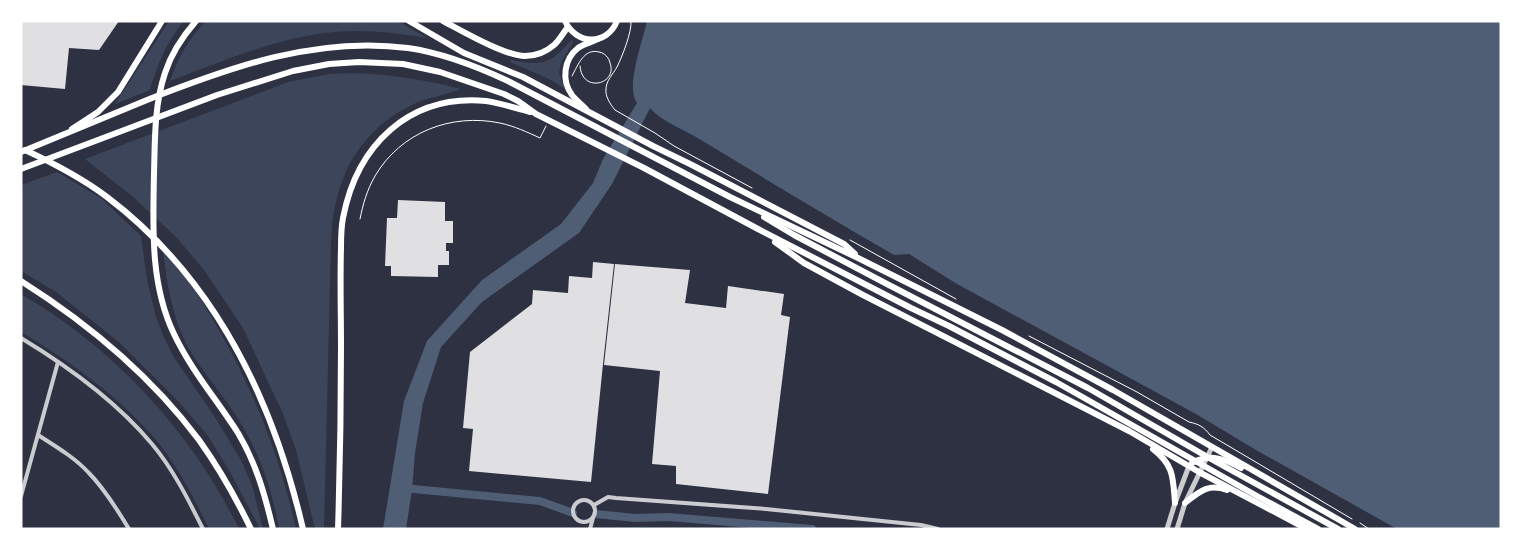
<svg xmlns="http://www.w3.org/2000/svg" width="1522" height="550" viewBox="0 0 1522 550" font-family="Commissioner,sans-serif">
<rect width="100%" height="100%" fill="#2d3142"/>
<g fill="#3c4559">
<path d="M169 21H184C167 41 157 65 150 90L115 104Z"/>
<path d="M206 21H398L427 38C397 33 366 29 335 32 278 37 223 61 170 81 178 58 188 39 206 21Z"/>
<path d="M572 40 573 42 561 63 559 73 565 89 549 79 510 62 511 60C526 63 541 66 554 57 561 52 566 45 572 40Z"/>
<path d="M353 73C390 74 426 80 461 89 446 95 429 97 414 104 372 124 346 157 336 202 332 216 332 231 331 244L324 529H315L296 450 283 414 243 328 204 270 177 238 132 196 85 159 288 82 329 74Z"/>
<path d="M57 172 101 198 141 236 147 279 156 317 163 335 173 356 213 414 241 460 252 485 263 529H260L230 472 208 436 179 402 120 343 56 292 21 271V185Z"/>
<path d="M163 251C177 268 192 285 203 303 247 374 278 447 296 529H279C270 478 254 439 223 397 211 380 198 365 188 347 172 317 167 284 163 251Z"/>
<path d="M21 294C114 348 192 432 239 529H209C193 496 175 461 151 434 114 393 68 360 21 332Z"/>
</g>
<path fill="#4f5d75" d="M647 21H1501V529H1397L1256 450 1196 414 957 284 909 254 894 255C829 217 765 179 701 140 684 129 663 123 650 108L612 184 579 233 482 302 441 347 423 403 415 453 412 490 406 529H383L404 401 427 341 482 280 561 224 593 183 603 159 637 103C625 88 643 40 647 21Z"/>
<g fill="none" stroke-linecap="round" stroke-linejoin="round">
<g stroke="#4f5d75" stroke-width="8">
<path d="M403 488 540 501 573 513"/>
<path d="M596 514 635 518 669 517 812 529"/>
</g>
</g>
<g fill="#e0e0e3">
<path d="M21 21H119L99 50 69 48 65 89 21 85Z"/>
<path d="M398 200 445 202V221H453V243H446V251H449V265H438V277L391 276V266H385L387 218H397Z"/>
<path d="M593 262 614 264 603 364 591 482 469 471 473 429 463 428 470 352 532 304 533 290 568 293 569 276 592 278Z"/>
<path d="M615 264 690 270 685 303 726 308 728 286 784 294 781 315 790 317 768 494 676 484V466L652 464 660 371 604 365Z"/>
</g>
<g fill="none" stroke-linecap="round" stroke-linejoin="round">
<g stroke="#fff" stroke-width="1">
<path d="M631 21C632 32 622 57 617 67 613 74 606 81 606 89 605 96 610 104 615 110L655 133 674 146 752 188"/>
<path d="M572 76C578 65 584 48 599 52 605 53 609 58 610 63 618 84 582 94 580 66"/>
<path d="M360 219C363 204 367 190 375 176 401 132 451 113 500 123 514 126 527 132 540 138L546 126"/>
<path d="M850 240 956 299"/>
<path d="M1029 336 1137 392 1189 422C1199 424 1204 427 1210 435L1352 519"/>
<path d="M1360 523 1369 529"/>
</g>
<g stroke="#caccd0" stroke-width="4">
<path d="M21 338C69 367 116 401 152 444 173 469 188 499 203 529"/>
<path d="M38 435C55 446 74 457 88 472 104 488 117 509 129 529"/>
<path d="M21 496 58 362"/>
<circle cx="584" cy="511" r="11"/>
<path d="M594 505 608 497 616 498 766 509 921 525 938 529"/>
<path d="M590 529 593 518"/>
</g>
<g stroke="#caccd0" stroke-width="5">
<path d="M1167 529 1175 503 1189 466"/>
<path d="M1177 529 1185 503 1212 447"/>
</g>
<g stroke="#fff" stroke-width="6">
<path d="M443 21C462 31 505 56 525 56 535 56 546 52 554 45 559 41 563 33 568 27"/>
<path d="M565 21C576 45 607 46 617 21"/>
<path d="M72 129 98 112 118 92 162 21"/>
</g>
<g stroke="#fff" stroke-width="6">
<path d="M196 21C183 36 171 54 165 73 154 106 155 140 154 174 153 228 150 284 174 334 191 370 217 400 238 433 256 463 265 495 273 529"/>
<path d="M409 21 464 53 523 77 653 146 690 164 844 244 855 254"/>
<path d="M586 109C581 104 576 100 572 95 561 80 564 59 578 48 585 43 593 42 600 38"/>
<path d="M25 150C53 163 82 178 107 197 214 278 273 400 303 529"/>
<path d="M21 152C63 135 105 117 147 100 231 67 316 36 408 48 443 53 476 66 508 81L730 197 858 258 1002 330 1113 390 1355 529"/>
<path d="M21 169 217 95 293 71 329 64 359 62 403 64 440 72 504 94 518 101 536 114 644 168 758 229 911 308 949 326 1056 382 1257 496 1318 529"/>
<path d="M764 217 794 235 887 284 1088 388 1211 459 1338 529"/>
<path d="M775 242 804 263 863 295 1129 431 1199 472 1307 529"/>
<path d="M21 281C89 324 151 376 199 440 219 468 236 498 251 529"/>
<path d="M1153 449C1174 465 1173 478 1175 503"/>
<path d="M1192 463C1210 453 1225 459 1241 468"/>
<path d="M1185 503C1199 492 1208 483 1227 490"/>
<path d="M338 529C340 468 341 407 341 347 341 314 340 281 341 248 341 238 341 228 343 218 357 145 409 94 486 101 500 103 516 108 530 112"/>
</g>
</g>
<rect width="1522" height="550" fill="none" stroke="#ffffff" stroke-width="45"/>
</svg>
